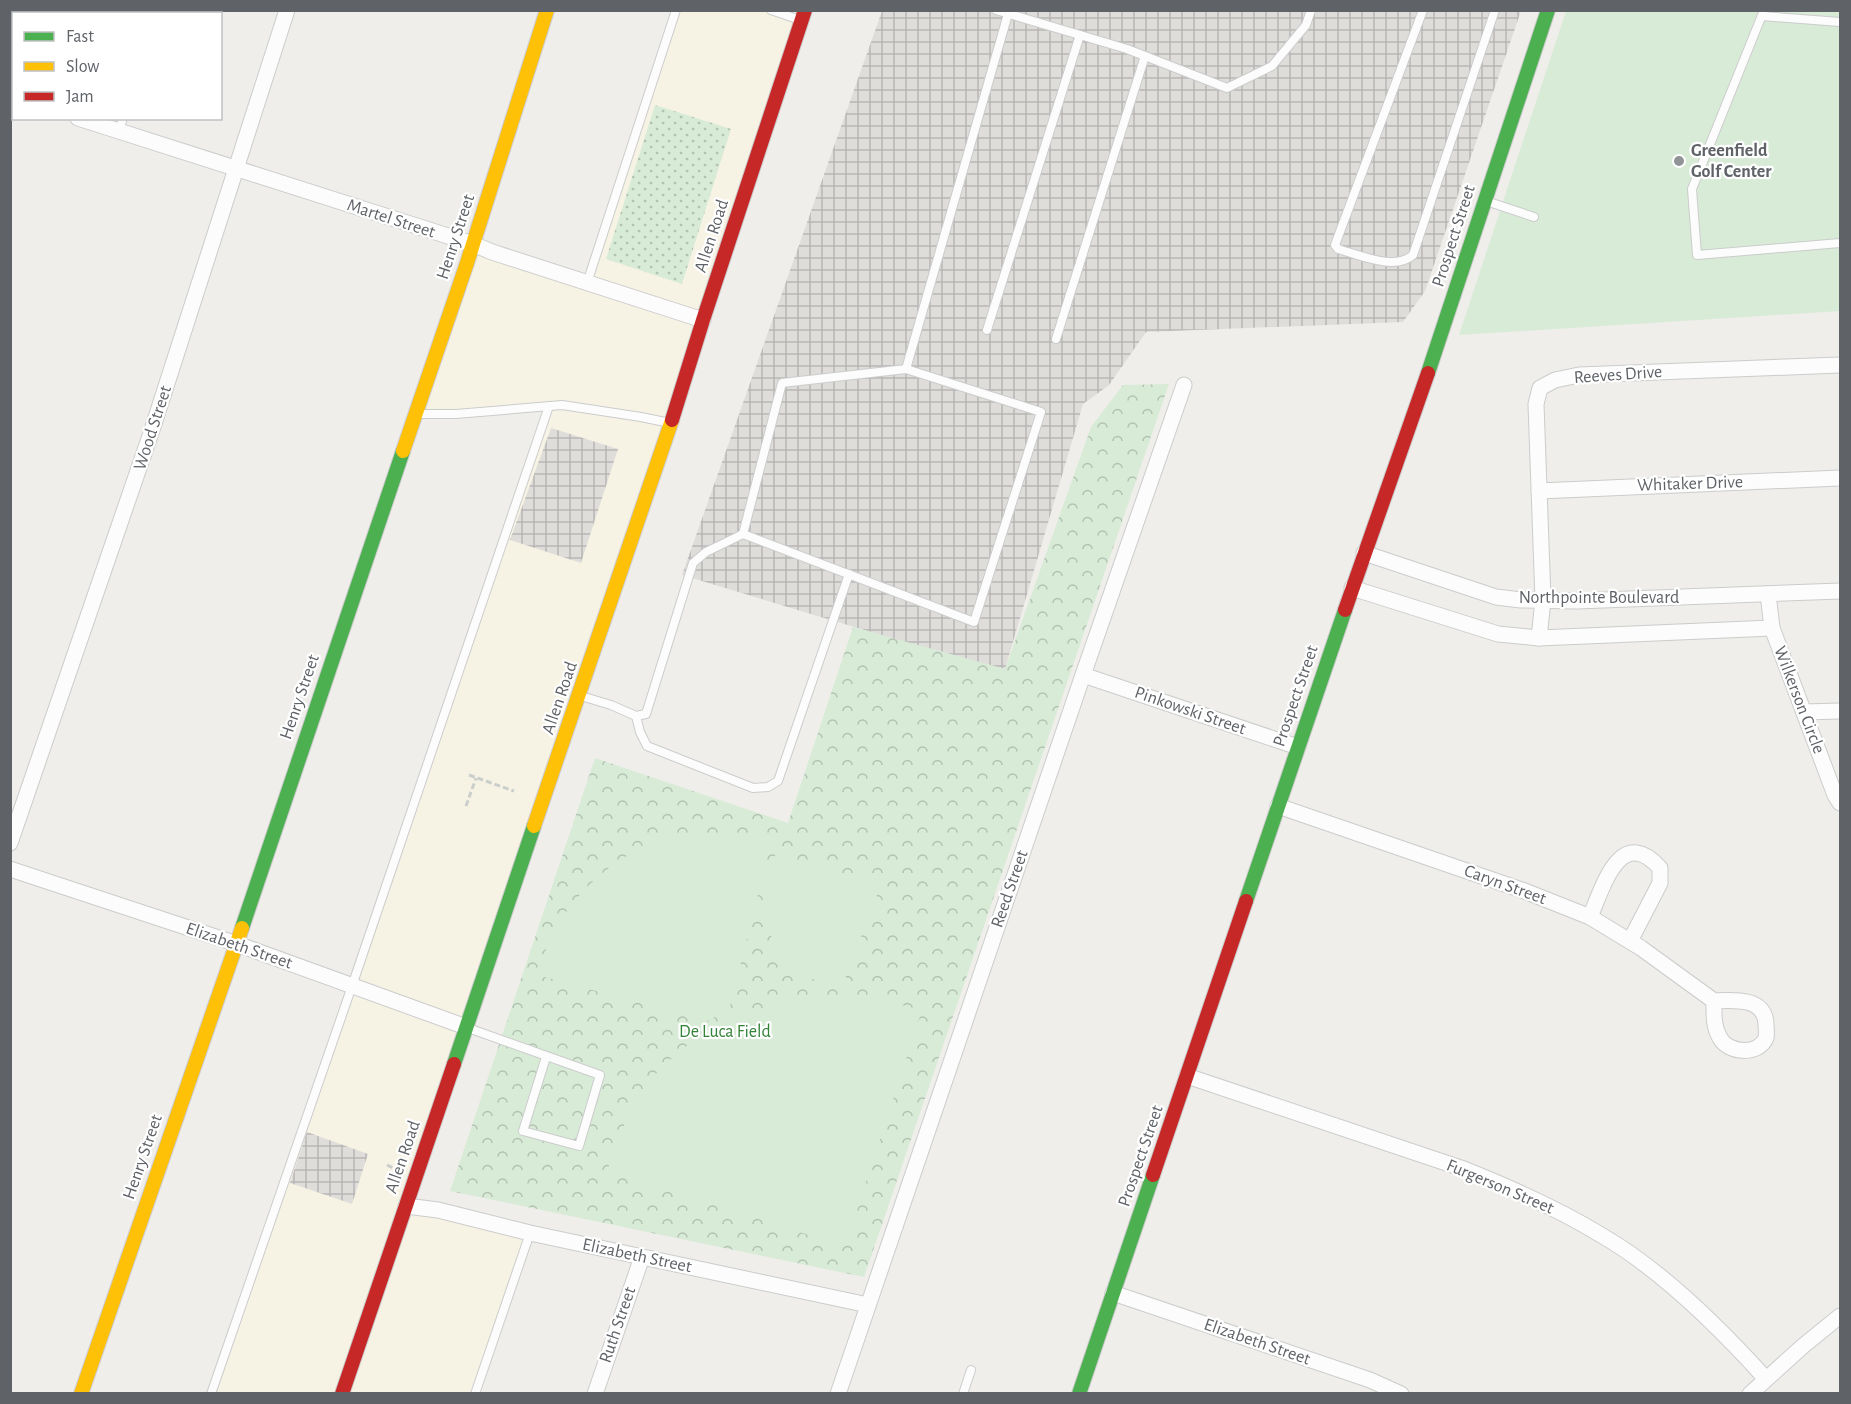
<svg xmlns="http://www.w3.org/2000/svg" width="1851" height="1404" viewBox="0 0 1851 1404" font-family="'Alegreya Sans',sans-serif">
<defs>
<pattern id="industrial-grid" width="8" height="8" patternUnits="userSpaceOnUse" patternTransform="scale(1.5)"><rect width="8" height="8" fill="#dfddda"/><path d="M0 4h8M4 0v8" fill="none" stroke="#b8b7b5"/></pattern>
<pattern id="grass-dots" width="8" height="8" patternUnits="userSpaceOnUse" patternTransform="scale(1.5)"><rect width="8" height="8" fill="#d8ebd6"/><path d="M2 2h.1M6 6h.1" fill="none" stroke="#b2c2b1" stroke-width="1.8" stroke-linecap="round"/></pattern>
<pattern id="park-crowns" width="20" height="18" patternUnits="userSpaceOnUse" patternTransform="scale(1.5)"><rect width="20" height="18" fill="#d8ebd6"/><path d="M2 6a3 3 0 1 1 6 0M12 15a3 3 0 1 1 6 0" fill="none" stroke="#b2c2b1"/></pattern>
</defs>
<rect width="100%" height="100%" fill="#efeeea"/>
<path fill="#f7f3e4" d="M676 11H805L406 1206 530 1233 475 1393 211 1394 548 406 415 414 473 244 587 283Z"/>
<g fill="url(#industrial-grid)">
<path d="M882 11H1521L1425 291 1403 322 1146 332 1109 385 1083 404 1005 669 914 645 682 575Z"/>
<path d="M551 428 618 449 581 563 510 540Z"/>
<path d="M307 1132 368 1154 352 1204 290 1183Z"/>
</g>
<path fill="url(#grass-dots)" d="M655 105 731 129 682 284 606 259Z"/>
<path fill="url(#park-crowns)" d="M1169 384 864 1277 450 1191 595 758 788 823 853 627 1005 669 1091 427 1123 385Z"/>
<g fill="#d8ebd6">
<path d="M1566 11H1840V311L1459 335Z"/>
<path d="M698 834 735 836 771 843 729 1010 707 1021 537 975C541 963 545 951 550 940 569 897 615 854 661 841 673 838 686 836 698 834Z"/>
<path d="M775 855 872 882 877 895 842 987C826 983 808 980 794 970 789 967 786 961 783 956 758 923 762 892 775 855Z"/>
<path d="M824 998H872L922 1010 848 1238 834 1243 607 1171C617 1144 626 1115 642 1091 674 1046 730 1014 783 1003 797 1000 811 999 824 998Z"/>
</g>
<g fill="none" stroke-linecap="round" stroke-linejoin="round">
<defs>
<g id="lane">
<path d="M771 10 800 20"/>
<path d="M996 10 1127 49 1227 88 1272 66 1306 25 1311 10"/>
<path d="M1423 10 1335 245 1338 249C1359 255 1395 271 1413 255L1495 10"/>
<path d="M1764 10 1692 189 1697 255 1840 243"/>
<path d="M157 14 158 10"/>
<path d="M1762 16 1840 22"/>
<path d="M119 131 123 118"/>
<path d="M1486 201 1534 217"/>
<path d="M587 283 676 10"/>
<path d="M987 330 1080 35"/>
<path d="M1056 339 1145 56"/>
<path d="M906 369 1041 412 974 622 743 534 782 383 906 369 1008 14"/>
<path d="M420 414H456L562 405 641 417 670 423"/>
<path d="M581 696 611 705 636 716 646 714 693 563 706 552 743 534"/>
<path d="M636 716 640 732 647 746 753 788 768 787 778 781 849 574"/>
<path d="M468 1028 600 1075 579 1146 523 1131 546 1057"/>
<path d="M211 1394 352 986 549 406"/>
<path d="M475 1394 530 1233"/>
<path d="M963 1394 971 1370"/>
</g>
<g id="street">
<path d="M28 14 29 10"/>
<path d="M10 68 14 59"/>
<path d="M10 97 14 98"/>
<path d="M78 118 473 244 492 252 703 320"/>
<path d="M1539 491 1840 478"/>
<path d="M1364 553 1496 597 1521 600 1577 601 1840 591"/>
<path d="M1352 588 1498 634 1539 638 1772 628"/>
<path d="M1768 594 1772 628 1835 795 1840 803"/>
<path d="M1539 638 1543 600 1536 404 1540 388 1555 380 1579 375 1840 365"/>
<path d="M1083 675 1298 747"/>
<path d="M1804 712 1840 711"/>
<path d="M1278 806 1522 890 1590 917 1641 948 1714 1001C1733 1000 1765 997 1766 1024 1766 1028 1767 1034 1766 1038 1758 1056 1728 1053 1720 1038 1713 1026 1714 1014 1714 1001"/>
<path d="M10 843 152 430 287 10"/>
<path d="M10 869 237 944 466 1027"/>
<path d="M1590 917C1603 887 1620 824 1660 868V883L1630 941"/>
<path d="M1187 1076 1461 1168C1509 1187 1557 1208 1601 1235 1662 1270 1720 1328 1766 1379"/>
<path d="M406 1206 438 1210 530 1233 868 1305"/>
<path d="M1113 1293 1370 1380 1401 1394"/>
<path d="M595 1394 642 1257"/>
<path d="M838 1394 1083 675 1184 385"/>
<path d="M1750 1394 1803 1346 1840 1316"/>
</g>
<g id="fast">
<path d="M1428 373 1548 10"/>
<path d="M1246 901 1345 610"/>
<path d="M242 928 403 451"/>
<path d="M454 1064 534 826"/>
<path d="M1079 1394 1153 1175"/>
</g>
<g id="slow">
<path d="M403 451 467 263 547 10"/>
<path d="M534 826 672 420"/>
<path d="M81 1394 242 928"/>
</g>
<g id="jam">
<path d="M672 420 703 320 805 10"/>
<path d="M1345 610 1428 373"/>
<path d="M1153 1175 1246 901"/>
<path d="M342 1394 454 1064"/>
</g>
</defs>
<use href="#lane" stroke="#cbcccc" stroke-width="10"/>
<use href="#street" stroke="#cbcccc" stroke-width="17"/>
<use href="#fast" stroke="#cacacb" stroke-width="16"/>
<use href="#slow" stroke="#cacacb" stroke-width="16"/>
<use href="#jam" stroke="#cacacb" stroke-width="16"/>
<g stroke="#cacfcc" stroke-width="3" stroke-dasharray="6 3" stroke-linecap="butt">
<path d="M469 775 514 791"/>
<path d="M466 806 476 778"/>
<path d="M387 1165 393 1168"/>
</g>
<use href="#lane" stroke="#fdfcfc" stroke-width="8"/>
<use href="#street" stroke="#fdfcfc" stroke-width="15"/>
<use href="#fast" stroke="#4caf50" stroke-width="14"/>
<use href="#slow" stroke="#ffc107" stroke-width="14"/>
<use href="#jam" stroke="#c62828" stroke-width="14"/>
</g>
<circle fill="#919496" stroke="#fff" stroke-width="2" cx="1679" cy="161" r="6"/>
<g text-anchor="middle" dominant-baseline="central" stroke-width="4.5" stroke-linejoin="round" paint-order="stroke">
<g font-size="18" font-weight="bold" fill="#5f6368" stroke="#fff" text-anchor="start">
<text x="1691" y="151">Greenfield<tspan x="1691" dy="21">Golf Center</tspan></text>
</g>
<g font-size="18" fill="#5f6368" stroke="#fff">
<text transform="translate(391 219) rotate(18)">Martel Street</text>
<text transform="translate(712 236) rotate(-72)">Allen Road</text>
<text transform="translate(1454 236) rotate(-72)">Prospect Street</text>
<text transform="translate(456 237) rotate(-72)">Henry Street</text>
<text transform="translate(1618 375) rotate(-4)">Reeves Drive</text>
<text transform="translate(153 428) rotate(-72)">Wood Street</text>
<text transform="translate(1690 484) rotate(-2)">Whitaker Drive</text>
<text x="1599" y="598">Northpointe Boulevard</text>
<text transform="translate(1296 696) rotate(-71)">Prospect Street</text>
<text transform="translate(300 697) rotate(-71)">Henry Street</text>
<text transform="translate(560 698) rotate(-71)">Allen Road</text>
<text transform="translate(1799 700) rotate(69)">Wilkerson Circle</text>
<text transform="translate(1190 711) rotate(19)">Pinkowski Street</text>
<text transform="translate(1505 885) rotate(20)">Caryn Street</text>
<text transform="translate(1010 889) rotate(-71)">Reed Street</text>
<text transform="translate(239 946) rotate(19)">Elizabeth Street</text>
<text transform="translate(1141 1156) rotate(-71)">Prospect Street</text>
<text transform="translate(143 1157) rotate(-71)">Henry Street</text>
<text transform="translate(403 1157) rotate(-71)">Allen Road</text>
<text transform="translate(1500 1187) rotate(23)">Furgerson Street</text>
<text transform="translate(637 1256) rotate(12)">Elizabeth Street</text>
<text transform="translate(618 1325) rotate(-71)">Ruth Street</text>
<text transform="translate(1257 1342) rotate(19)">Elizabeth Street</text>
</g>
<g font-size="18" fill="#348238" stroke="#fff">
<text x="725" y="1032">De Luca Field</text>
</g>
</g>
<rect width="1851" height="1404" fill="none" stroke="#5f6368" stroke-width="24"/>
<rect x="12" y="12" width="210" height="108" fill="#ffffff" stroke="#bfc1c3" stroke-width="1.5"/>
<rect x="24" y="32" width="30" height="9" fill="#4caf50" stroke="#bfc1c3" stroke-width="1.5"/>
<text x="66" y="42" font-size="18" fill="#5f6368">Fast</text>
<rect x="24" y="62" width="30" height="9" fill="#ffc107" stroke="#bfc1c3" stroke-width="1.5"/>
<text x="66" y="72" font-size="18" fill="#5f6368">Slow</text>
<rect x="24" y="92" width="30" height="9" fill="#c62828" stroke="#bfc1c3" stroke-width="1.5"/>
<text x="66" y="102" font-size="18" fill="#5f6368">Jam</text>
</svg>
